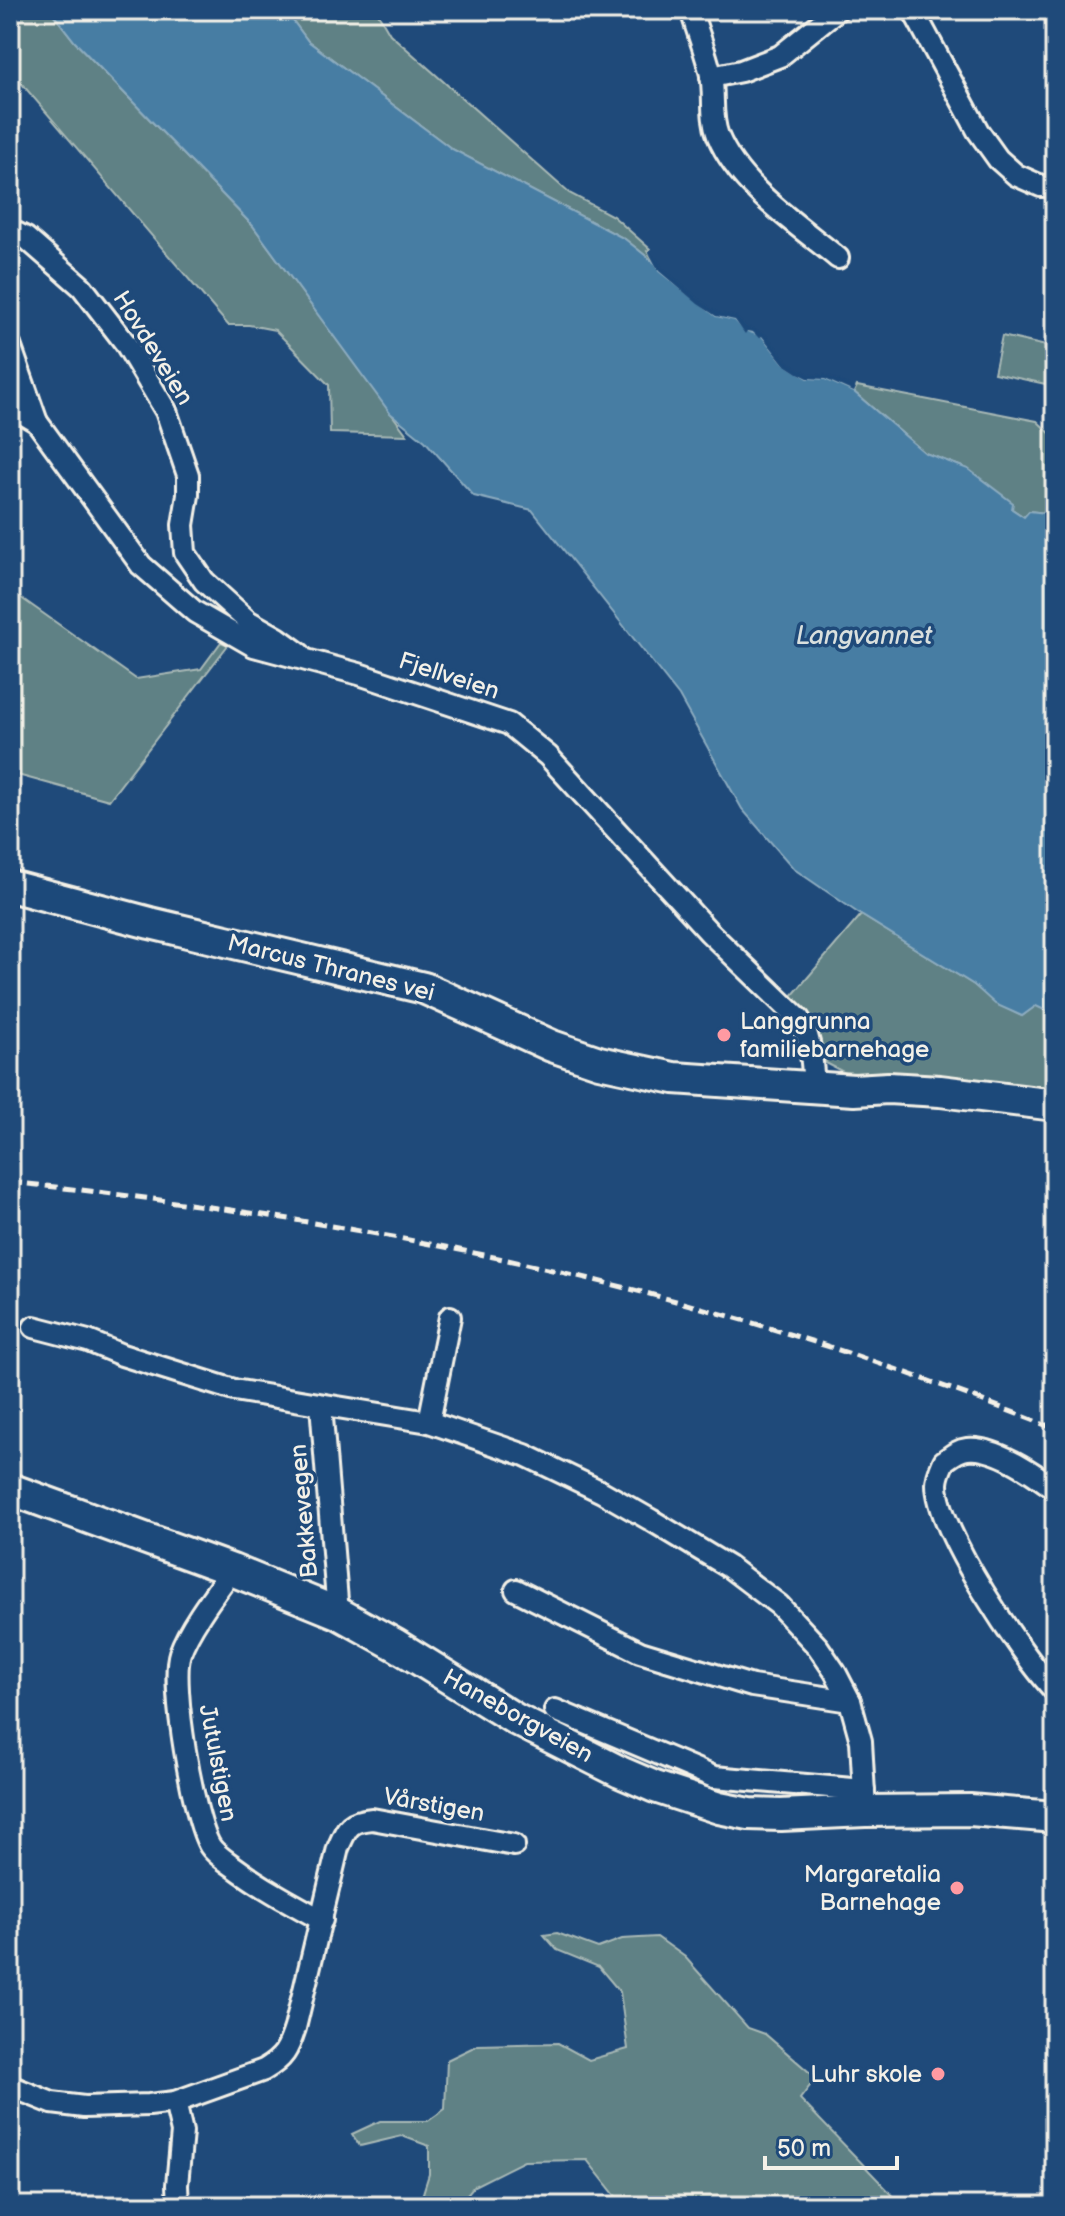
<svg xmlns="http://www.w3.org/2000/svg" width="1065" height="2216" viewBox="0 0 1065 2216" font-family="'Balsamiq Sans',sans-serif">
<rect width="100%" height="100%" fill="#1f4a7a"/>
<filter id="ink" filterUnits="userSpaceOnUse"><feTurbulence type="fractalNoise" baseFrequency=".0125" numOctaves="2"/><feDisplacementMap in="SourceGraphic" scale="16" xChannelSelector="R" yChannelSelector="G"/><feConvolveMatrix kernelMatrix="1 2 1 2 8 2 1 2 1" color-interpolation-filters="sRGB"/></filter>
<g filter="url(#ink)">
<g fill="#5e8185" stroke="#a9b9b6" stroke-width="2">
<path d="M10 10H50L75 42 253 226 407 435 330 433 329 385 275 330 249 325H228L10 70Z"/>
<path d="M285 10H376L390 34 569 193 613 216 650 249 647 251 656 264 625 239 452 149 308 41Z"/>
<path d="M1002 336 1055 348V386L994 373Z"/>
<path d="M857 386 1037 421 1055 438V514L1029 511 1024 517 1012 509 968 469 925 453 854 392Z"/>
<path d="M10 590 136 679 201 669 221 642 228 645 109 800 10 773Z"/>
<path d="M861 915 974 985 997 1004 1022 1016 1036 1005 1055 1015V1092L1006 1086 847 1074 826 1063 816 1025 791 997Z"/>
<path d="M557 1933 598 1948 622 1939 657 1937 685 1957 748 2028 765 2034 816 2078 800 2099 903 2206H614L617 2198 587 2160 524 2161 474 2186 457 2206H419L429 2174V2146L402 2136 360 2146 352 2134 380 2121H428L445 2109 447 2060 478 2045 558 2043 589 2060 628 2049 620 1992 599 1967 557 1950 544 1935Z"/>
</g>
<path fill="#467da3" stroke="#8cabbf" stroke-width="2" d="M50 10H285L308 41 452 149 625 239 656 264 659 271 716 316 735 320 744 330 762 336 784 363 808 378 825 379 854 392 925 453 968 469 1013 503 1012 509 1024 517 1029 511 1055 514V1015L1036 1006 1022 1016 995 1004 974 985 861 915 794 869 742 809 679 696 532 510 474 496 425 441 390 413 253 226 75 42Z"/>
<path fill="#1f4a7a" d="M649 253 659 261 662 268 701 301 717 312 737 317 747 327 764 333 787 361 800 369 809 374 826 375 856 388 854 392 825 379 808 378 798 373 784 364 762 336 759 338 753 332 747 331 745 334 735 320 716 316 698 304 659 271Z"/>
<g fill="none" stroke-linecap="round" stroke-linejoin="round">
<defs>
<g id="street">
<path d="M691 10C697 31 706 53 711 75 715 95 710 116 718 136 739 187 797 224 838 258"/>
<path d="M913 10 978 131 998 159 1016 175 1041 186H1055"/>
<path d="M711 77 741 71 780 56 837 10"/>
<path d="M10 230 26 238 82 287 126 344 166 411 188 475V495L183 525 185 553 204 581 248 621 278 638 300 654"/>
<path d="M10 345 37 422"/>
<path d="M10 406 37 422 141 565 195 612 254 646 359 674 509 724 548 756 709 932 799 1019C810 1036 811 1052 813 1073"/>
<path d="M34 1327 88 1341 122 1355 234 1390 429 1422 525 1455 602 1492 651 1520 729 1567 779 1605 818 1647 835 1672 850 1701 861 1741 865 1811"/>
<path d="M321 1405 338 1613"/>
<path d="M429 1422 450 1317"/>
<path d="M1055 1489C1034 1473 995 1446 967 1449 958 1450 951 1456 944 1461 941 1468 937 1476 937 1484 937 1531 1022 1656 1055 1691"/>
<path d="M232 1570C216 1592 189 1627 180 1653 170 1683 193 1818 210 1846 215 1854 225 1860 233 1866 261 1887 291 1903 322 1920"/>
<path d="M516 1590 640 1652 752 1686 850 1701"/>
<path d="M555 1710 714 1777 864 1790"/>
<path d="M10 2086 52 2103 84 2107 149 2105 175 2102 264 2070C284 2058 288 2050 295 2028L338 1848C347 1828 348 1821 372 1819L514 1845"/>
<path d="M175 2102 182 2132 177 2185 178 2206"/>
</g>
<g id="secondary">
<path d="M10 886 150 923 424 988 552 1046 599 1062 674 1078 854 1090 888 1088 940 1091 1055 1105"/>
<path d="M10 1489 232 1570 338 1613 396 1645 515 1719 620 1772 655 1787 719 1808 749 1814 781 1815 865 1811 970 1810 1055 1817"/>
</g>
</defs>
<use href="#street" stroke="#f4f1e8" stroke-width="26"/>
<use href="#secondary" stroke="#f4f1e8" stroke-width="36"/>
<use href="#street" stroke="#1f4a7a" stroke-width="20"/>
<use href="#secondary" stroke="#1f4a7a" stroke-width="30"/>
<path stroke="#f4f1e8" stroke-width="5" stroke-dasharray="12 6" stroke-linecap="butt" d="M10 1182C178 1200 347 1225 512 1261 697 1301 879 1358 1055 1429"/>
</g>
</g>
<g fill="#ff9aa2" stroke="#1f4a7a" stroke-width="3">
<circle cx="724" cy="1035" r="8"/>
<circle cx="957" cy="1888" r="8"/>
<circle cx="938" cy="2074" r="8"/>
</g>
<g text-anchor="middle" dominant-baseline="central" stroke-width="7" stroke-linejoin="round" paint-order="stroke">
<g font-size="24" fill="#f4f1e8" stroke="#1f4a7a">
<text transform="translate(153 348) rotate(58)">Hovdeveien</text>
<text transform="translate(449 676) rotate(18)">Fjellveien</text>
<text transform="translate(331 968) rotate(14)">Marcus Thranes vei</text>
<text transform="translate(304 1511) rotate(-95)">Bakkevegen</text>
<text transform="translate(518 1716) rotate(29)">Haneborgveien</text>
<text transform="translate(218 1763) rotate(79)">Jutulstigen</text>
<text transform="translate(434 1805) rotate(10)">Vårstigen</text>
</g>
<g font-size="24" fill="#f4f1e8" stroke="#1f4a7a" text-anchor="end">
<text x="740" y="1021" text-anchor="start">Langgrunna<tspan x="740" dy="28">familiebarnehage</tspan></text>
<text x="941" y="1874">Margaretalia<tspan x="941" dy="28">Barnehage</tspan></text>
<text x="922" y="2074">Luhr skole</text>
</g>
<g font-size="26" font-style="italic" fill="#dae0de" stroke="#1f4a7a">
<text x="864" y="636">Langvannet</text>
</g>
</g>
<rect width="1065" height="2216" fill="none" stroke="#1f4a7a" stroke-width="40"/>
<rect x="20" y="20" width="1025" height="2176" fill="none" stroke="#f4f1e8" stroke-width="3" filter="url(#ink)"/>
<path d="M765 2156v12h132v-12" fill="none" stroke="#f4f1e8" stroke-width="4"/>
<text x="777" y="2156" font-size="24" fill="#f4f1e8" stroke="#1f4a7a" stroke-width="6" paint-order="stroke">50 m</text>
</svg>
